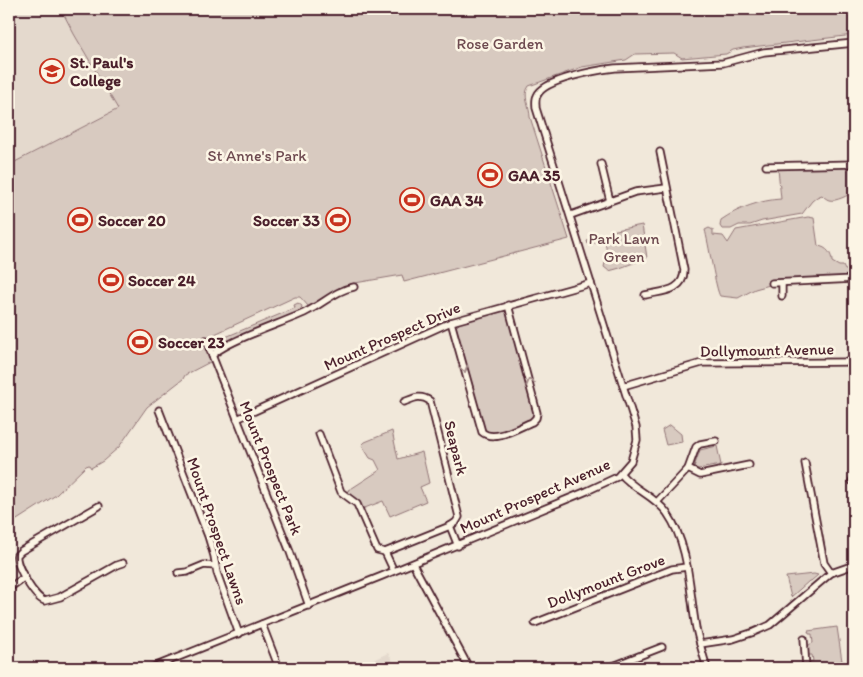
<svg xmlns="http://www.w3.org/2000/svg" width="863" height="677" viewBox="0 0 863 677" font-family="Itim,sans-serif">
<rect width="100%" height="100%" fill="#f1e8da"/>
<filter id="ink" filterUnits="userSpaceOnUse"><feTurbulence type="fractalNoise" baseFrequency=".02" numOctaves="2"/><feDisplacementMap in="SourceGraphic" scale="10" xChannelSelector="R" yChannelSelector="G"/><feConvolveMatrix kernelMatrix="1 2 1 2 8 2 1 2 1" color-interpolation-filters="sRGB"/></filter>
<g filter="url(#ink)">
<g fill="#e4d9cd">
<path d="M9 9H61L74 34 118 109 9 165Z"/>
<path d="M388 653 397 668H356Z"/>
</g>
<g fill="#d8cac0" stroke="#917476">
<path d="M61 9H854V35L743 48 733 50 726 54 682 58 674 53 635 54 626 60 582 67 529 86C522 95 530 107 530 117L569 239 404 282 402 275 349 284 339 288 309 307 300 297H295L204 339 210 362 185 375 183 379 147 407 119 447 103 461 91 468 89 465 86 466 56 495 9 525V165L118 109 74 34Z"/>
<path d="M854 166V192C848 195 836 202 829 200 826 199 824 197 822 195L817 197 812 201 802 214 762 221 750 225H739L731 229H722L720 226 721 220C738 208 761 200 781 199L778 169Z"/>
<path d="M808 217 814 218 818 246C827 247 832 254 832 262L839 266H843L845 270 854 269V276L777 283 755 289 738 298 720 296C716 291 708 240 705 230L709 228 713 230V235L723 236 728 243 736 230Z"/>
<path d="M642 225 647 258C634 262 623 268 609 271L604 267 605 263 608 259 605 241 588 244 587 241 606 237 611 231Z"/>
<path d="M298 303 302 306 300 312 215 347 212 346V339L214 338 216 341 295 308 294 305Z"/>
<path d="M503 310 508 315 534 414 531 420 491 436 485 430 456 327 461 322Z"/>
<path d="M670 425 681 434 682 442 666 445 662 430Z"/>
<path d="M392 431 398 459 422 452 429 483 420 487 426 501 390 516 383 501 362 509 358 502 346 492 380 470 375 460 370 458 362 445 365 442Z"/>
<path d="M717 446 721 465 698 469 694 467 700 450Z"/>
<path d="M814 574 818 575 811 581H809L791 597 786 577Z"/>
<path d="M837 627 842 661 830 663V666L825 668 822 664 816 665V668H810L809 662 813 661 812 655H808C807 649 806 645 813 643L812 634H809L808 631Z"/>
</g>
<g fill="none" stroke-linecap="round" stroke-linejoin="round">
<defs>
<g id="street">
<path d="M601 164 610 201"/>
<path d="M766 166 854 164"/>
<path d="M571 215 635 192 666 188"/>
<path d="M772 283 854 279"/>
<path d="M782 283V296"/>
<path d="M645 295C662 291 684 292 684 270L660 152"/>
<path d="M451 322 482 432C494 443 519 427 532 422L536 418 537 413 508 305"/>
<path d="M206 340 290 552 309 606"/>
<path d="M212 356C225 341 286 322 306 312 323 304 336 290 354 287"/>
<path d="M623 386 702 363 854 362"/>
<path d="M159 410 208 536 214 556 217 573 239 634"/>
<path d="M237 419 451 322 591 283"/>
<path d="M319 434 341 492 357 504 377 550 385 552 450 526 456 522 459 517 430 401C420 394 414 398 404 402"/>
<path d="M805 463 824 563 831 573"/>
<path d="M688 469 700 475 749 465"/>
<path d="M621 474C634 490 655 496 667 513 690 546 689 590 696 628 699 641 703 655 707 668"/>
<path d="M852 481H854"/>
<path d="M657 502 688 469 696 447 700 444 716 441"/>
<path d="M99 506 21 551 17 555C15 565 35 599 45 601L60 597 117 565 123 563"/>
<path d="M450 526 458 546"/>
<path d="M385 552 392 567"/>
<path d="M413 564 469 668"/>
<path d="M178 573 187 572 204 565 215 566"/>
<path d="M9 588 25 577"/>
<path d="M535 623 672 569 687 567"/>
<path d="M262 624 279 668"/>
<path d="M804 639 806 668"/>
<path d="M700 644 733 639 754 632 770 625 831 573 854 565"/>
<path d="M151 668 382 576 587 491 617 477 631 461 637 440 636 427 536 108C536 104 535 99 537 96 543 79 599 70 615 68L723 63 764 52 854 43"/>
<path d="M608 668 662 647"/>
<path d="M848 668H854"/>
</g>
</defs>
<use href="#street" stroke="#4a1f2b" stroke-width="9"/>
<use href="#street" stroke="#fcf5e5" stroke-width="5.5"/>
</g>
<defs><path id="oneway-chevron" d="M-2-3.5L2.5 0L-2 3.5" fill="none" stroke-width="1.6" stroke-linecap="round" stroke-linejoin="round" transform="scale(1.25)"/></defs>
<g stroke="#a38a88">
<use href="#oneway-chevron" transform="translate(464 369) rotate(74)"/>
<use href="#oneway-chevron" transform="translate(530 382) rotate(-106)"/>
</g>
</g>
<defs>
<symbol id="school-ring" viewBox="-11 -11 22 22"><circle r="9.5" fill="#fcf5e5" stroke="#c8321e" stroke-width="1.5"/><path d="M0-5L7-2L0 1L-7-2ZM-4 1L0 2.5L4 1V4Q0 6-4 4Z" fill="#c8321e"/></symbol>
<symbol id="stadium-ring" viewBox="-11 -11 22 22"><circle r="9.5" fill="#fcf5e5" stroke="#c8321e" stroke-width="1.5"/><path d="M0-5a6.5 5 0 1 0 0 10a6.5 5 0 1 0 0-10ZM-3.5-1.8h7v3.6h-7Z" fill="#c8321e"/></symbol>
</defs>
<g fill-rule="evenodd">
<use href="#school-ring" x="38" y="57" width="28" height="28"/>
<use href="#stadium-ring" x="476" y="161" width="28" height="28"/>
<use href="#stadium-ring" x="398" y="186" width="28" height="28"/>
<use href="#stadium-ring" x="66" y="206" width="28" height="28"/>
<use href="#stadium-ring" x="324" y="206" width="28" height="28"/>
<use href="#stadium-ring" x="97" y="266" width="28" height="28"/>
<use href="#stadium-ring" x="126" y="328" width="28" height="28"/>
</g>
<g text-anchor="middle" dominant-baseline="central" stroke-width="5" stroke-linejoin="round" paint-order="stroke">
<g font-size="16" fill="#6e4a50" stroke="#fcf5e5">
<text x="500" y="43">Rose Garden</text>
<text x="257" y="155">St Anne's Park</text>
<text x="624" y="238">Park Lawn<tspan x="624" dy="18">Green</tspan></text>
</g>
<g font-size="16" font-weight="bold" fill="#4a1f2b" stroke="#fcf5e5" text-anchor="start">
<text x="70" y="62">St. Paul's<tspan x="70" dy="18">College</tspan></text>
<text x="508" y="175">GAA 35</text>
<text x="430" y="200">GAA 34</text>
<text x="98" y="220">Soccer 20</text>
<text x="320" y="220" text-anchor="end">Soccer 33</text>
<text x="128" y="280">Soccer 24</text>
<text x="158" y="342">Soccer 23</text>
</g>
<g font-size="16" fill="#4a1f2b" stroke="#fcf5e5">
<text transform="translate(392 336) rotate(-24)">Mount Prospect Drive</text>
<text transform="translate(767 350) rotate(-1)">Dollymount Avenue</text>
<text transform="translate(456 448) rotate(76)">Seapark</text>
<text transform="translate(271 468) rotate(68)">Mount Prospect Park</text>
<text transform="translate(535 496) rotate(-24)">Mount Prospect Avenue</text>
<text transform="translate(217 531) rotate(71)">Mount Prospect Lawns</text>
<text transform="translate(606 581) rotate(-21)">Dollymount Grove</text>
</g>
</g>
<rect width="863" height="677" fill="none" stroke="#fcf5e5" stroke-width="30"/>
<rect x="15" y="15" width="833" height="647" fill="none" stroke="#4a1f2b" stroke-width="2" filter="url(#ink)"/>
</svg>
